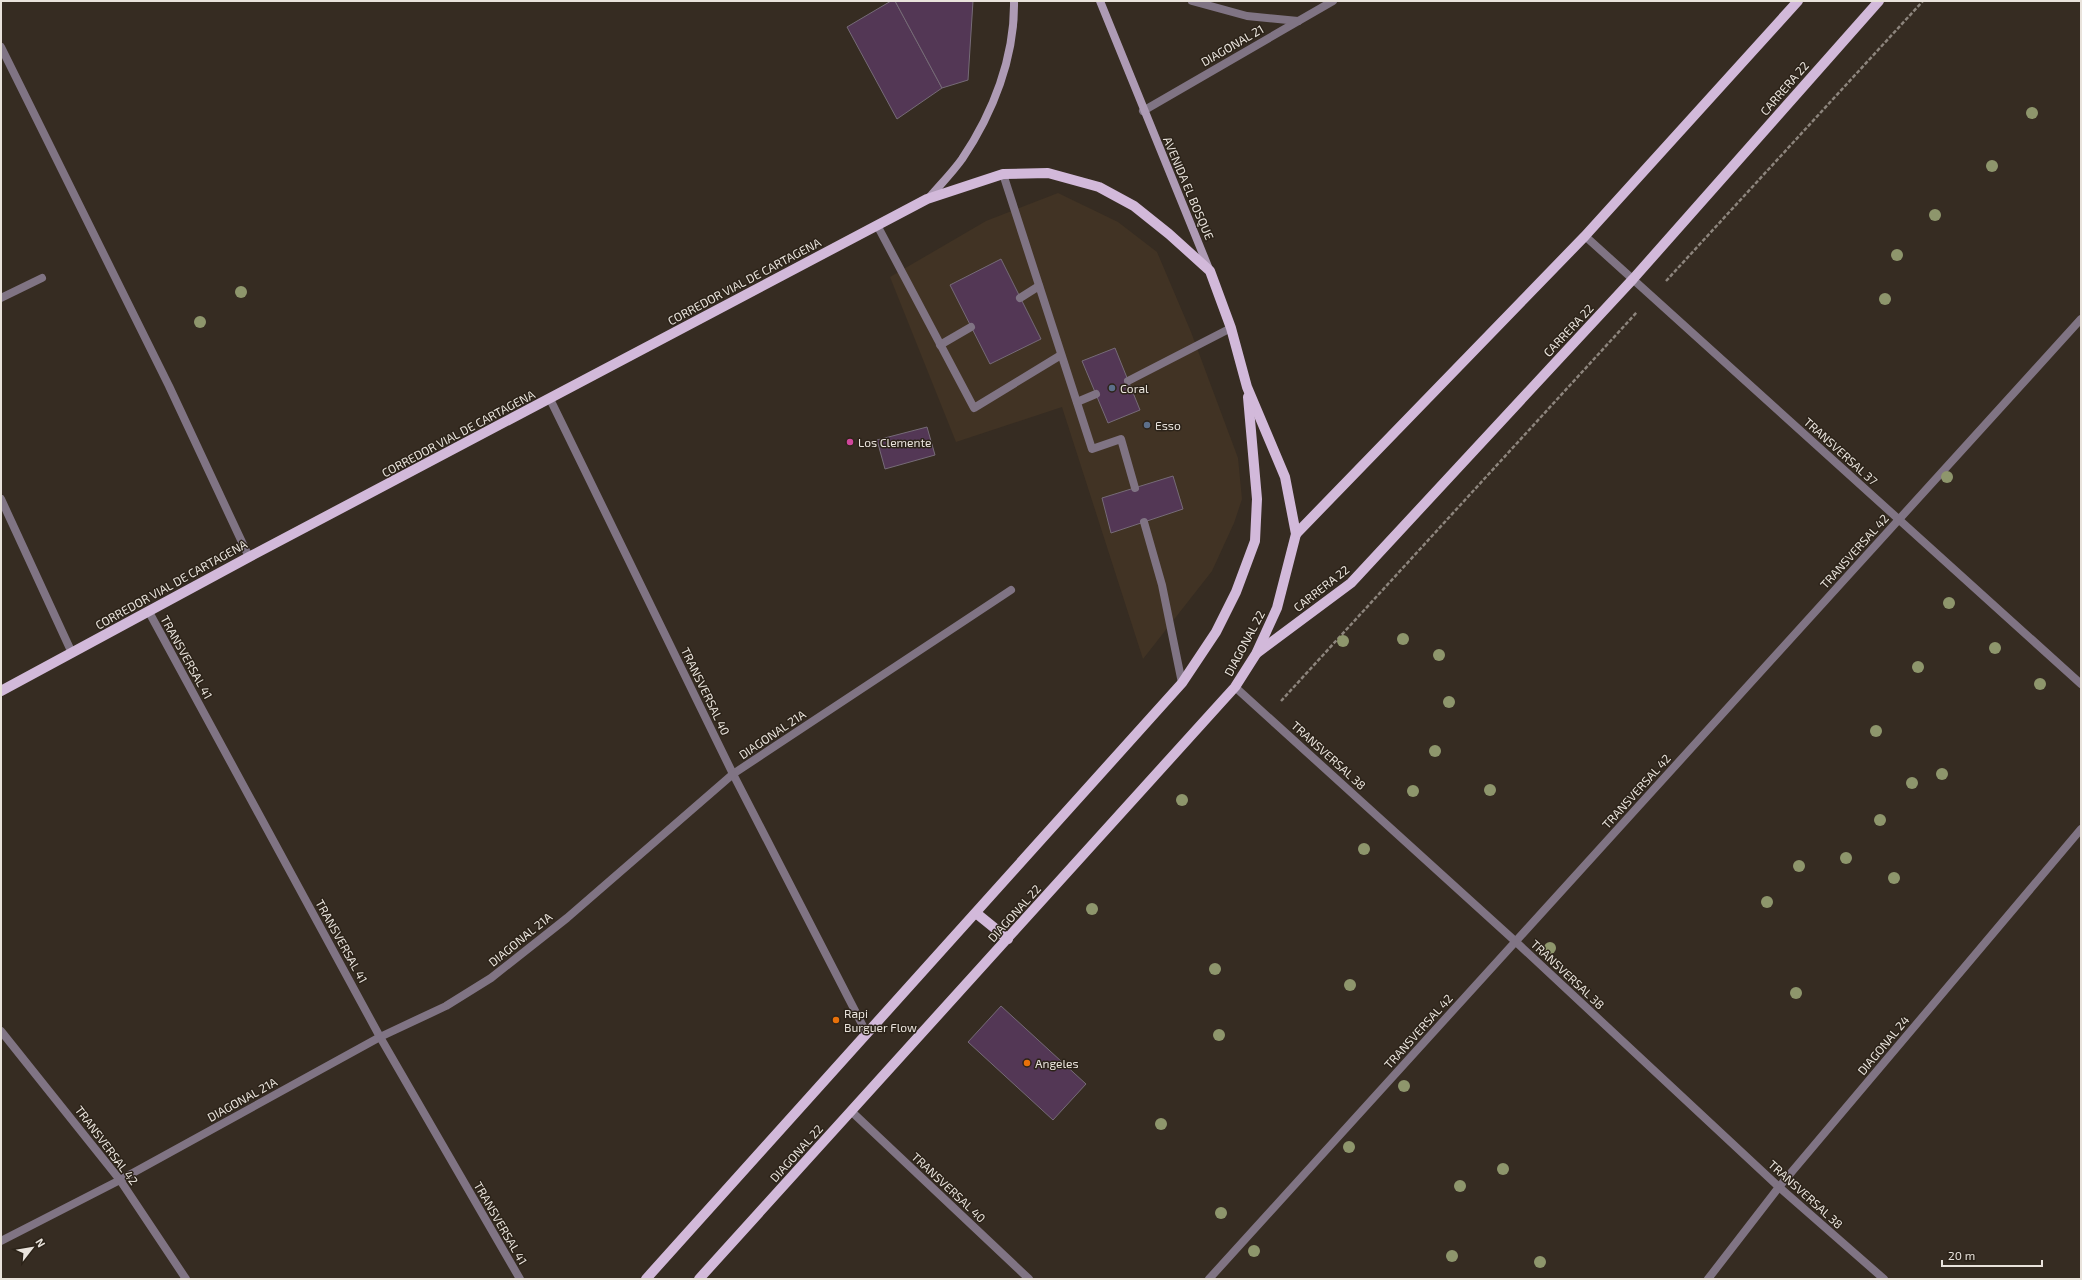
<svg xmlns="http://www.w3.org/2000/svg" width="2082" height="1280" viewBox="0 0 2082 1280" font-family="'Exo 2',sans-serif">
<rect width="100%" height="100%" fill="#362c22"/>
<path fill="#413324" d="M1058 193 1118 222 1157 252 1191 332 1238 458 1242 499 1234 523 1212 571 1143 659 1062 407 956 442 890 277 986 221Z"/>
<g fill="#533755" stroke="#766b77">
<path d="M891 1H895L942 88 897 119 847 27Z"/>
<path d="M895 1H973L968 80 942 88Z"/>
<path d="M1001 259 1041 339 990 364 950 285Z"/>
<path d="M1115 348 1140 410 1108 423 1082 361Z"/>
<path d="M927 427 935 455 885 469 877 440Z"/>
<path d="M1173 476 1183 509 1111 533 1102 498Z"/>
<path d="M1001 1006 1086 1084 1053 1120 968 1042Z"/>
</g>
<g fill="none" stroke-linecap="round" stroke-linejoin="round">
<g stroke="#8d857d" stroke-width="2.5" stroke-dasharray="4 2" stroke-linecap="butt">
<path d="M1666 281 1923 1"/>
<path d="M1281 701 1637 312"/>
</g>
<g stroke="#807484" stroke-width="8">
<path d="M1 47 169 386 249 557"/>
<path d="M1003 174 1092 449 1121 439 1135 488"/>
<path d="M877 225 974 408 1061 355"/>
<path d="M1020 298 1039 286"/>
<path d="M940 345 971 327"/>
<path d="M1128 381 1231 328"/>
<path d="M1077 402 1096 394"/>
<path d="M1144 522 1162 585 1182 683"/>
</g>
<g stroke="#807484" stroke-width="8">
<path d="M1585 236 2081 684"/>
<path d="M1 298 42 278"/>
<path d="M550 399 733 774 867 1034"/>
<path d="M1 499 72 653"/>
<path d="M149 612 380 1037 520 1279"/>
<path d="M1235 687 1515 941 1779 1187 1884 1279"/>
<path d="M1 1031 120 1180 186 1279"/>
<path d="M852 1112 1029 1279"/>
<path d="M1 1241 120 1180 380 1037 446 1006 491 978 567 918 733 774 1011 590"/>
<path d="M1209 1279 2081 319"/>
<path d="M1708 1279 1779 1187 2081 829"/>
</g>
<g stroke="#807484" stroke-width="8">
<path d="M1192 1 1247 16 1298 21"/>
<path d="M1143 111 1333 1"/>
</g>
<g stroke="#ae9bb5" stroke-width="8">
<path d="M1100 1 1209 269"/>
<path d="M928 199C939 186 952 173 962 159 993 113 1015 57 1014 1"/>
</g>
<g stroke="#d2b9da" stroke-width="10">
<path d="M1296 534 1585 236 1798 1"/>
<path d="M1257 653 1351 583 1633 279 1879 1"/>
<path d="M1 691 249 557 927 199 1003 174 1048 173 1099 187 1134 206 1169 234 1210 271 1231 328 1247 387 1285 477 1296 534 1277 608 1256 654 1235 687 699 1279"/>
<path d="M976 913 1008 939"/>
<path d="M646 1279 1182 683 1216 632 1236 592 1255 541 1257 499 1248 397"/>
</g>
</g>
<g fill="#8e966c">
<circle cx="2032" cy="113" r="6"/>
<circle cx="1992" cy="166" r="6"/>
<circle cx="1935" cy="215" r="6"/>
<circle cx="1897" cy="255" r="6"/>
<circle cx="241" cy="292" r="6"/>
<circle cx="1885" cy="299" r="6"/>
<circle cx="200" cy="322" r="6"/>
<circle cx="1947" cy="477" r="6"/>
<circle cx="1949" cy="603" r="6"/>
<circle cx="1403" cy="639" r="6"/>
<circle cx="1343" cy="641" r="6"/>
<circle cx="1995" cy="648" r="6"/>
<circle cx="1439" cy="655" r="6"/>
<circle cx="1918" cy="667" r="6"/>
<circle cx="2040" cy="684" r="6"/>
<circle cx="1449" cy="702" r="6"/>
<circle cx="1876" cy="731" r="6"/>
<circle cx="1435" cy="751" r="6"/>
<circle cx="1942" cy="774" r="6"/>
<circle cx="1912" cy="783" r="6"/>
<circle cx="1490" cy="790" r="6"/>
<circle cx="1413" cy="791" r="6"/>
<circle cx="1182" cy="800" r="6"/>
<circle cx="1880" cy="820" r="6"/>
<circle cx="1364" cy="849" r="6"/>
<circle cx="1846" cy="858" r="6"/>
<circle cx="1799" cy="866" r="6"/>
<circle cx="1894" cy="878" r="6"/>
<circle cx="1767" cy="902" r="6"/>
<circle cx="1092" cy="909" r="6"/>
<circle cx="1550" cy="948" r="6"/>
<circle cx="1215" cy="969" r="6"/>
<circle cx="1350" cy="985" r="6"/>
<circle cx="1796" cy="993" r="6"/>
<circle cx="1219" cy="1035" r="6"/>
<circle cx="1404" cy="1086" r="6"/>
<circle cx="1161" cy="1124" r="6"/>
<circle cx="1349" cy="1147" r="6"/>
<circle cx="1503" cy="1169" r="6"/>
<circle cx="1460" cy="1186" r="6"/>
<circle cx="1221" cy="1213" r="6"/>
<circle cx="1254" cy="1251" r="6"/>
<circle cx="1452" cy="1256" r="6"/>
<circle cx="1540" cy="1262" r="6"/>
</g>
<g fill="#5c6f8a" stroke="#2c2319" stroke-width="1.5">
<circle cx="1112" cy="388" r="4"/>
<circle cx="1147" cy="425" r="4"/>
</g>
<circle fill="#d1479c" stroke="#2c2319" stroke-width="1.5" cx="850" cy="442" r="4"/>
<g fill="#e8710a" stroke="#2c2319" stroke-width="1.5">
<circle cx="836" cy="1020" r="4"/>
<circle cx="1027" cy="1063" r="4"/>
</g>
<g text-anchor="middle" dominant-baseline="central" stroke-width="3" stroke-linejoin="round" paint-order="stroke">
<g font-size="12" fill="#e9e3dc" stroke="#2c2319">
<text transform="translate(1232 45) rotate(-30)">DIAGONAL 21</text>
<text transform="translate(1784 88) rotate(-49)">CARRERA 22</text>
<text transform="translate(1189 188) rotate(67)">AVENIDA EL BOSQUE</text>
<text transform="translate(744 281) rotate(-28)">CORREDOR VIAL DE CARTAGENA</text>
<text transform="translate(1568 330) rotate(-47)">CARRERA 22</text>
<text transform="translate(458 433) rotate(-28)">CORREDOR VIAL DE CARTAGENA</text>
<text transform="translate(1841 451) rotate(42)">TRANSVERSAL 37</text>
<text transform="translate(1854 551) rotate(-48)">TRANSVERSAL 42</text>
<text transform="translate(171 584) rotate(-29)">CORREDOR VIAL DE CARTAGENA</text>
<text transform="translate(1321 588) rotate(-38)">CARRERA 22</text>
<text transform="translate(1244 643) rotate(-62)">DIAGONAL 22</text>
<text transform="translate(187 657) rotate(61)">TRANSVERSAL 41</text>
<text transform="translate(706 691) rotate(64)">TRANSVERSAL 40</text>
<text transform="translate(772 734) rotate(-34)">DIAGONAL 21A</text>
<text transform="translate(1329 755) rotate(42)">TRANSVERSAL 38</text>
<text transform="translate(1636 791) rotate(-48)">TRANSVERSAL 42</text>
<text transform="translate(1014 913) rotate(-48)">DIAGONAL 22</text>
<text transform="translate(520 939) rotate(-39)">DIAGONAL 21A</text>
<text transform="translate(342 941) rotate(61)">TRANSVERSAL 41</text>
<text transform="translate(1568 974) rotate(43)">TRANSVERSAL 38</text>
<text transform="translate(1418 1031) rotate(-48)">TRANSVERSAL 42</text>
<text transform="translate(1883 1045) rotate(-50)">DIAGONAL 24</text>
<text transform="translate(242 1099) rotate(-29)">DIAGONAL 21A</text>
<text transform="translate(107 1145) rotate(53)">TRANSVERSAL 42</text>
<text transform="translate(796 1153) rotate(-48)">DIAGONAL 22</text>
<text transform="translate(949 1187) rotate(43)">TRANSVERSAL 40</text>
<text transform="translate(1806 1194) rotate(42)">TRANSVERSAL 38</text>
<text transform="translate(501 1223) rotate(60)">TRANSVERSAL 41</text>
</g>
<g font-size="12" fill="#e9e3dc" stroke="#2c2319" text-anchor="start">
<text x="1120" y="388">Coral</text>
<text x="1155" y="425">Esso</text>
<text x="858" y="442">Los Clemente</text>
<text x="844" y="1013">Rapi<tspan x="844" dy="14">Burguer Flow</tspan></text>
<text x="1035" y="1063">Angeles</text>
</g>
</g>
<rect width="2082" height="1280" fill="none" stroke="#e9e3dc" stroke-width="4"/>
<g transform="translate(32 1248) rotate(59)" stroke="#2c2319" stroke-width="3" paint-order="stroke">
<path d="M0-3L7 15L0 10L-7 15Z" fill="#e9e3dc"/>
<text y="-6" font-size="11" font-weight="bold" text-anchor="middle" fill="#e9e3dc">N</text>
</g>
<path d="M1942 1260v6h100v-6" fill="none" stroke="#e9e3dc" stroke-width="2"/>
<text x="1948" y="1260" font-size="12" fill="#e9e3dc" stroke="#2c2319" stroke-width="3" paint-order="stroke">20 m</text>
</svg>
